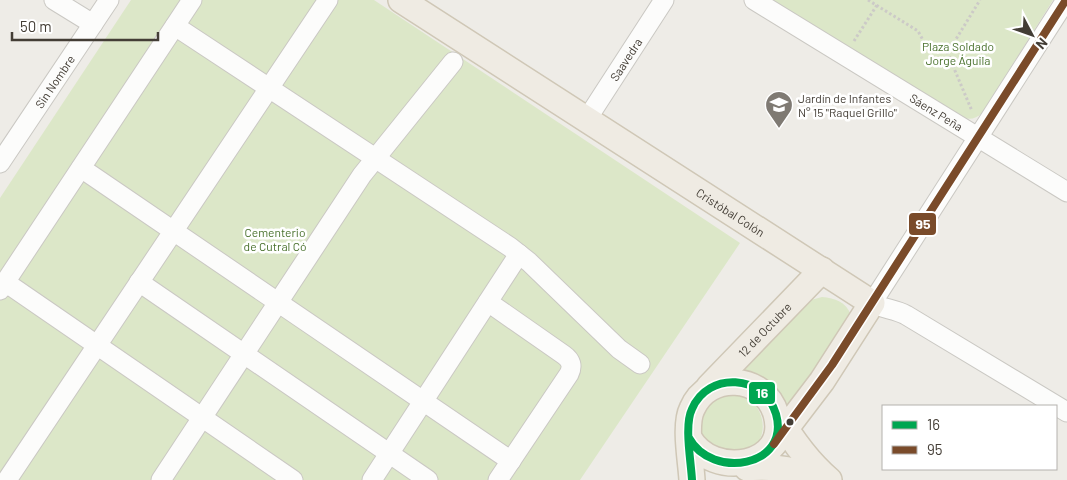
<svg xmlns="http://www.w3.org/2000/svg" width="1067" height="480" viewBox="0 0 1067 480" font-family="Barlow,sans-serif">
<rect width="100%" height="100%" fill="#eeece7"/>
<g fill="#dce7c8">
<path d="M131 0H374L740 243 580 480H0V198Z"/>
<path d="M771 0H1053L982 113C977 118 971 120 963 118Z"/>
<path d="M822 297C835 298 846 302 851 315L787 416C775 390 771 375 741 370L802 306 811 300Z"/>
<path d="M731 394C738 395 744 396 749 400 766 411 768 438 751 450 746 453 738 455 733 457L702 437C697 415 709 397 731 394Z"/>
</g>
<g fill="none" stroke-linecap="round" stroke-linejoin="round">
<defs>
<g id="minor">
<path d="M54 0 93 24"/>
<path id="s1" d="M754 0 1067 192"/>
<path d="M1066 0 872 303C883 309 895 309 906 315L1067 412"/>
<path d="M175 26 510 247 529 262 619 349 640 364"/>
<path id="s2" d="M587 119 664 0"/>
<path id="s3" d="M0 163 109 0"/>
<path d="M81 168 511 461"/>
<path d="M5 282 293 480"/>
<path d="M139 282 428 480"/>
<path d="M0 290 192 0"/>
<path d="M488 302 564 355C571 360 573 366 569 374L498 480"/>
<path d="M7 480 328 0"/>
<path d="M161 480 362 175 453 62"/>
<path d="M372 480 519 254"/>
</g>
<g id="major">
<path id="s4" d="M401 0 872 303 822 381 774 444"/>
<path id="s5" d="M709 387 822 270"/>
<path d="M778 416C792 440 807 461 829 480"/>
<path d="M689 438C712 480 791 467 776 414 764 374 708 371 692 409 684 425 691 461 692 480"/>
<path d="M747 468C775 465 798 471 824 480"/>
</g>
</defs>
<use href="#minor" stroke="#cac8c3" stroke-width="21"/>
<use href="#major" stroke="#cfc7b6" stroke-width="28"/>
<g stroke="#cccac7" stroke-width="3" stroke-dasharray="2.5 2.5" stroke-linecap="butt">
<path d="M868 0 918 31 924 42 937 50 953 44 980 0"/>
<path d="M854 41 877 5"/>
<path d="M945 47 972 111"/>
</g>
<use href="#minor" stroke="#fcfcfb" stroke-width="19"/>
<use href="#major" stroke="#efebe3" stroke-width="25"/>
<defs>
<path id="bus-1" d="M689 438C712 480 791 467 776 414 764 374 708 371 692 409 684 425 691 461 692 480"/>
<path id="bus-2" d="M774 444 832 365 1066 0"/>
</defs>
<use href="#bus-1" stroke="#fff" stroke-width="11"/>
<use href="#bus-2" stroke="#fff" stroke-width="11"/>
<use href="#bus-1" stroke="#00a651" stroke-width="8"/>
<use href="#bus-2" stroke="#7a4b2a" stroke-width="8"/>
</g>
<defs>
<symbol id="school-pin" viewBox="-11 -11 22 30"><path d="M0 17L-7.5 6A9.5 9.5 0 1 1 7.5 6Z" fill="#7f7a73" stroke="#fff"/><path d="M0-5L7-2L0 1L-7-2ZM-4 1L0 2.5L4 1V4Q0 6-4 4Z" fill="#fff"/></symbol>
</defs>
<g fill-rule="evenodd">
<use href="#school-pin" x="763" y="89" width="32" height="43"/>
</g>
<circle fill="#433d35" stroke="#fff" stroke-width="2" cx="790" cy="422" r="4.5"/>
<g text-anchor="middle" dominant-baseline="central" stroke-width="5" stroke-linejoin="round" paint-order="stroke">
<g font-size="12" fill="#48702c" stroke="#fff">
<text x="958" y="46">Plaza Soldado<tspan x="958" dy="14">Jorge Águila</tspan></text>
<text x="275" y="232">Cementerio<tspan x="275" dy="14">de Cutral Có</tspan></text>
</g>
<g font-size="12" fill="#433d35" stroke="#fff">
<text stroke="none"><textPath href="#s2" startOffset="71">Saavedra</textPath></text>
<text stroke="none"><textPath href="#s3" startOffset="98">Sin Nombre</textPath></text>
<text stroke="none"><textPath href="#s1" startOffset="214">Sáenz Peña</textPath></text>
<text stroke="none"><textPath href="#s4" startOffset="392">Cristóbal Colón</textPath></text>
<text stroke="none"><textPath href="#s5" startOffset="80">12 de Octubre</textPath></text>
</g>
<g font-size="12" fill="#433d35" stroke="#fff" text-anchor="start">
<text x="798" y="98">Jardín de Infantes<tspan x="798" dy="14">N° 15 "Raquel Grillo"</tspan></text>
</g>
</g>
<g stroke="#fff" stroke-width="2">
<rect x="908" y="212" width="29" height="24" rx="5" fill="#7a4b2a"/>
<rect x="748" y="381" width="28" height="24" rx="5" fill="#00a651"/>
</g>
<g font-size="14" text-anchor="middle" font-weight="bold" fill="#fff">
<text x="923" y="229">95</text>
<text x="762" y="398">16</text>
</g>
<rect x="882" y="405" width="175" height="65" fill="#ffffff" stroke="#b4b1ae"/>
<rect x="892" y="421" width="25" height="8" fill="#00a651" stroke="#b4b1ae"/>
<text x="927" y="430" font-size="15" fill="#433d35">16</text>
<rect x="892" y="446" width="25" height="8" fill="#7a4b2a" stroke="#b4b1ae"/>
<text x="927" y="455" font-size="15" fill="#433d35">95</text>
<g transform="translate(1032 35) rotate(131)" stroke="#ffffff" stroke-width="4" paint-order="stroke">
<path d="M0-4L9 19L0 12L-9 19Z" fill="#433d35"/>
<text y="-8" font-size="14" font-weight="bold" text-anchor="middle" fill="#433d35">N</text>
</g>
<path d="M12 32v8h146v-8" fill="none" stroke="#433d35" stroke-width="2.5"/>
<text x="20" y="32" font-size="15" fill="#433d35" stroke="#ffffff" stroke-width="4" paint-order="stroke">50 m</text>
</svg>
